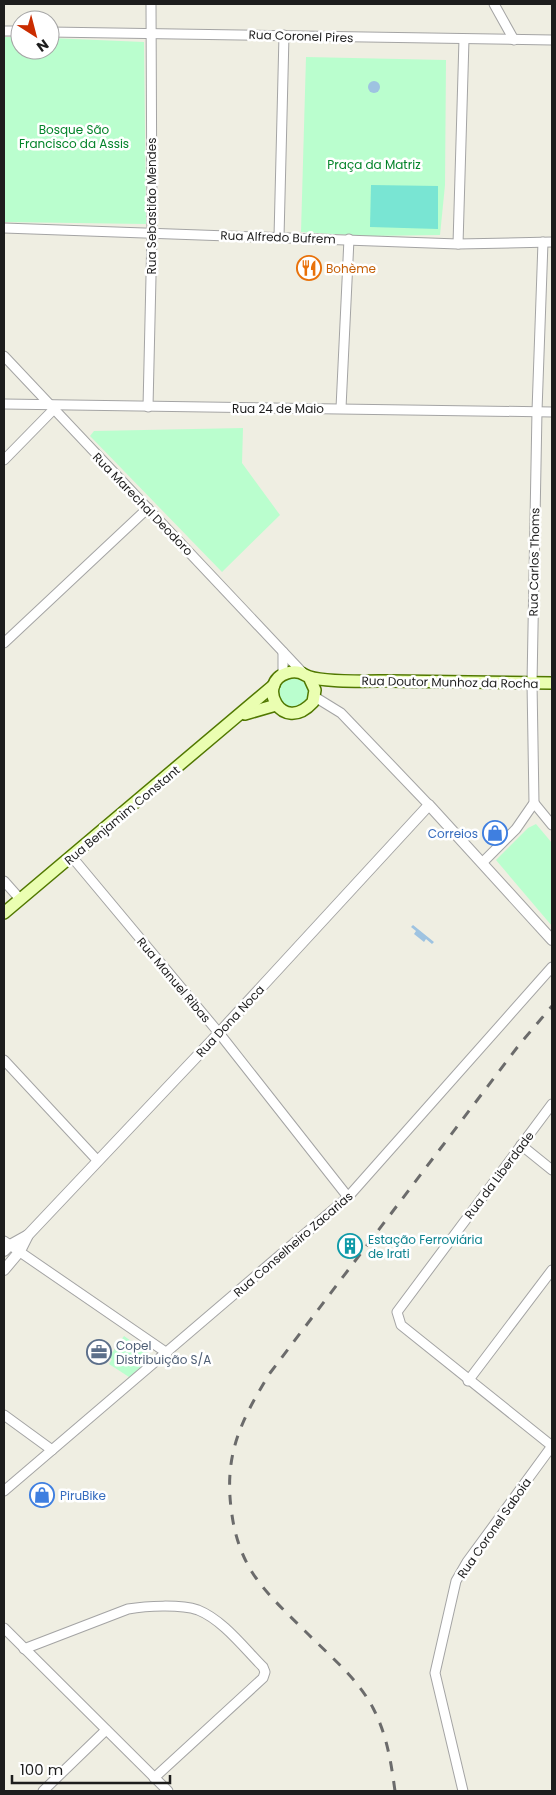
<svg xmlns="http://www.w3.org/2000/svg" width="556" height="1795" viewBox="0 0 556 1795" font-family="Poppins,sans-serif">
<rect width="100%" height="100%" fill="#efeee2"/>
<g fill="#bafece">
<path d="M4 37H20V50H50V38L144 42 146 224 4 222Z"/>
<path d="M306 57 446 60 445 185 440 235 366 236 301 232Z"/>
<path d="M243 428 242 463 280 515 222 572 90 436 94 431Z"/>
<circle cx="293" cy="692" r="15"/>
<path d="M536 824 552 843V926L496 860 528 828Z"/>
<path d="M124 1336 151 1355 150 1359 129 1377 109 1364 112 1359 109 1357Z"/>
</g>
<path fill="#79e5d3" d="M371 185 438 186V229L370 227Z"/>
<g fill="#9ec3e1">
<circle cx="374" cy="87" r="6"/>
<path d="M413 925 434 942 432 944 426 939 424 942 414 934 416 931 411 927Z"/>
</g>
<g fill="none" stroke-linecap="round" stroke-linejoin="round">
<defs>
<g id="minor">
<path d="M494 4 514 40"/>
<path d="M4 31H20"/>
<path d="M50 32 552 40"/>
<path d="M4 228 458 244 552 242"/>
<path d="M279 237 284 35"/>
<path d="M458 244 464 39"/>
<path d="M4 356 303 673"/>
<path d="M4 404 552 412"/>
<path d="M148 407 152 233 151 4"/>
<path d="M341 408 349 239"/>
<path d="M4 460 53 410"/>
<path d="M4 643 148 508"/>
<path d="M283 652V674"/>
<path d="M315 697 341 713 429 805"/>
<path d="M534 803 552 825"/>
<path d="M72 857 219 1033 348 1197"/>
<path d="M483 862 516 829 534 803 532 683 537 411 543 242"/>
<path d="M4 881 20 899"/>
<path d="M4 1060 97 1160"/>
<path d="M552 1104 397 1312 401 1325 552 1446"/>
<path d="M521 1145 552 1170"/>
<path d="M4 1241 167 1353"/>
<path d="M468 1381 552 1270"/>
<path d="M4 1415 52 1450"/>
<path d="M4 1491 348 1197 552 967"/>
<path d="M4 1628 168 1791"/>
<path d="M24 1649 128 1609C146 1606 180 1604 198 1610 223 1620 244 1648 263 1667L265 1672 263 1678 154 1778"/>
<path d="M43 1791 106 1730"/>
<path d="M463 1791 435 1673 456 1581 467 1562 552 1446"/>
</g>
<g id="tertiary">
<path d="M4 1251 10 1245 28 1235"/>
<path d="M4 1270 20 1251 28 1235 219 1033 429 805 552 940"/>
</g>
<g id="secondary">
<path d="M309 677 315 690 313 702C282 736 255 683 287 673 293 671 299 671 305 675 319 683 370 681 388 681 443 682 498 682 552 683"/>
<path d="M245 714 276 705"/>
<path d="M4 913 274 685"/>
</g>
</defs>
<use href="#minor" stroke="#a4a4a4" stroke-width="11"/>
<use href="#tertiary" stroke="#a4a4a4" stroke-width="12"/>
<use href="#secondary" stroke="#517800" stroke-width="14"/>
<use href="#minor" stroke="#fff" stroke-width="9"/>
<use href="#tertiary" stroke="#fff" stroke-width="10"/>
<use href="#secondary" stroke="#eafeb1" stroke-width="11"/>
<path stroke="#6b6b6b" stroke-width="3" stroke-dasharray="10 10" stroke-linecap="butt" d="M395 1791C391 1762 387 1735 373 1708 358 1679 330 1656 308 1634 290 1616 271 1599 256 1578 243 1560 235 1537 232 1515 223 1456 240 1422 270 1373L519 1045 552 1006"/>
</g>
<defs>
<symbol id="restaurant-ring" viewBox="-11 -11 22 22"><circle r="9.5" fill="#fff" stroke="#e8710a" stroke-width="1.5"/><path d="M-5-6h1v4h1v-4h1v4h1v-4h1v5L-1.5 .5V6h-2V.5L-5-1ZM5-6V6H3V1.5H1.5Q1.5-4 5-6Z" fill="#e8710a"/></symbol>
<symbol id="shop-ring" viewBox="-11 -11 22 22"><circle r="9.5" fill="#fff" stroke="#3f7fe0" stroke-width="1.5"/><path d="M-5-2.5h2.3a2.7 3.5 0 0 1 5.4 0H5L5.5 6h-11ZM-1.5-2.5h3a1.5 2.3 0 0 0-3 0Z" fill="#3f7fe0"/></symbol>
<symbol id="building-ring" viewBox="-11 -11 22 22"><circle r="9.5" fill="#fff" stroke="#0f9aa8" stroke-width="1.5"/><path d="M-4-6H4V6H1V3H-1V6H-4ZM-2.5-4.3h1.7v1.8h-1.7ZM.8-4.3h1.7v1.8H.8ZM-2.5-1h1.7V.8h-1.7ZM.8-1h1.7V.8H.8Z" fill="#0f9aa8"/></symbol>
<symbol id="office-ring" viewBox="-11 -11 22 22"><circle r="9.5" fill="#fff" stroke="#5c6f8a" stroke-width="1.5"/><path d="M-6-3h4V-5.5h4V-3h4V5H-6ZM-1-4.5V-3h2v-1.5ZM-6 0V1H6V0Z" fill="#5c6f8a"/></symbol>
</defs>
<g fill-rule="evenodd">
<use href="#restaurant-ring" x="295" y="254" width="28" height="28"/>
<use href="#shop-ring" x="481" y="819" width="28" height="28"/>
<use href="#building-ring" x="336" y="1232" width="28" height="28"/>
<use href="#office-ring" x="85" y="1338" width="28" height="28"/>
<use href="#shop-ring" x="28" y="1481" width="28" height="28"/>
</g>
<g text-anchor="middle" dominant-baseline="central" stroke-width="5" stroke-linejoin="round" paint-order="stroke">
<g font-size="12" fill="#1d1d1d" stroke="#fff">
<text transform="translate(301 36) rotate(2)">Rua Coronel Pires</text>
<text transform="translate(151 206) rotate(-90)">Rua Sebastião Mendes</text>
<text transform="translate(278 237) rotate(2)">Rua Alfredo Bufrem</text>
<text x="278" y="408">Rua 24 de Maio</text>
<text transform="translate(143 504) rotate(46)">Rua Marechal Deodoro</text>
<text transform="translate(534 562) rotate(-89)">Rua Carlos Thoms</text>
<text transform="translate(450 682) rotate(1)">Rua Doutor Munhoz da Rocha</text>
<text transform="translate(122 815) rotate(-40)">Rua Benjamim Constant</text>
<text transform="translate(174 980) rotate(50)">Rua Manuel Ribas</text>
<text transform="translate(230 1021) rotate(-47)">Rua Dona Noca</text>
<text transform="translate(499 1175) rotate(-53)">Rua da Liberdade</text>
<text transform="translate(293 1244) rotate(-41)">Rua Conselheiro Zacarias</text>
<text transform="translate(494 1528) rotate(-55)">Rua Coronel Saboia</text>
</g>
<g font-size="12" fill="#038329" stroke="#fff">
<text x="74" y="129">Bosque São<tspan x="74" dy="14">Francisco da Assis</tspan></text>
<text x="374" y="164">Praça da Matriz</text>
</g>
<g font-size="12" fill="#c56008" stroke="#fff" text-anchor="start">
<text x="326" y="268">Bohème</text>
</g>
<g font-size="12" fill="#366cbe" stroke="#fff" text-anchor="end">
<text x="478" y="833">Correios</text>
<text x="60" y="1495" text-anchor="start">PiruBike</text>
</g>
<g font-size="12" fill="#0d838f" stroke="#fff" text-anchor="start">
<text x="368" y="1239">Estação Ferroviária<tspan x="368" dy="14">de Irati</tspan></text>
</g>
<g font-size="12" fill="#4e5e75" stroke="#fff" text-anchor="start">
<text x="116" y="1345">Copel<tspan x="116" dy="14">Distribuição S/A</tspan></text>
</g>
</g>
<rect width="556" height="1795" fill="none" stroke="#1d1d1d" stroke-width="10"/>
<g transform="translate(35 35) rotate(144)"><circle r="24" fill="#ffffff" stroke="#a5a5a5"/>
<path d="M0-4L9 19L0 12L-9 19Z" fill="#ca2c00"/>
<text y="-8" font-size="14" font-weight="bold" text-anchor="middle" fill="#1d1d1d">N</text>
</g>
<path d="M12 1775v8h158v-8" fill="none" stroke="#1d1d1d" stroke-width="2.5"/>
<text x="20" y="1775" font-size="15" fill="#1d1d1d" stroke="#ffffff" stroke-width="4" paint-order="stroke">100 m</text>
</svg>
